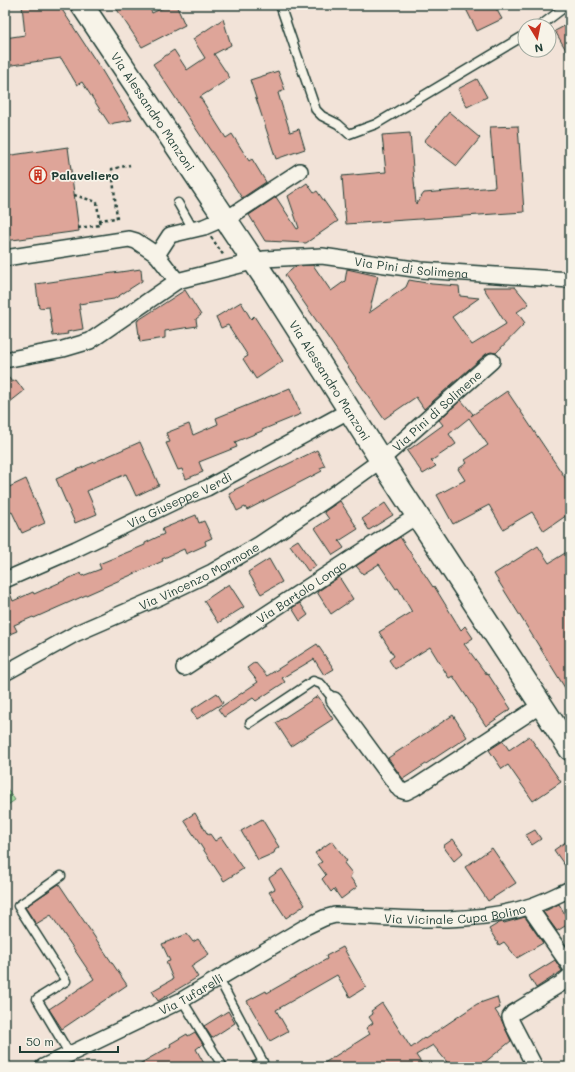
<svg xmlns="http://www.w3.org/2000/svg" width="575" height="1072" viewBox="0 0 575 1072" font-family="Mali,sans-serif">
<rect width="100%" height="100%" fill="#f2e3d8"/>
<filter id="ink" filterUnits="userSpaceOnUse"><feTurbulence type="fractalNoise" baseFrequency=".025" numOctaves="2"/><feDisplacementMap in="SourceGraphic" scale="8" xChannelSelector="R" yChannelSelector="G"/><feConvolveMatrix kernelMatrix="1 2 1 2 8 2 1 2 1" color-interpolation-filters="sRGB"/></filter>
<g filter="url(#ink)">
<path fill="#a3da9e" stroke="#618c69" d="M5 786 15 800 5 807Z"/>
<g fill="#dea599" stroke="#1f3d34">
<path d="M22 5H59L101 69 132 120 114 123 110 125 82 82 77 85 61 58 5 66V38L25 35Z"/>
<path d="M114 5H148L152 13 169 5H176L185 25 142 47Z"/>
<path d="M464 5H494L502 19 477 31Z"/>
<path d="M223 19 231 45 214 54 230 78 200 97 226 138 232 134 249 161 252 159 266 182 242 198 153 64 174 50 187 70 205 58 193 39Z"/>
<path d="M570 23V57L555 31Z"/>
<path d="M278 71 285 90 278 93 290 132 299 129 305 149 276 159 250 80Z"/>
<path d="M477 79 487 97 467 107 458 89Z"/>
<path d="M449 112 480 138 457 166 424 141Z"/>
<path d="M518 126 524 212 346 224 342 176 386 172 382 135 410 133 416 204 424 193 495 187 490 127Z"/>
<path d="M68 147 79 231 5 241V156Z"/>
<path d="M307 183 314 193 317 191 338 221 306 243 265 241 249 215 276 197 297 229 299 228 288 196Z"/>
<path d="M313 265 331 291 345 281 347 269 378 276 369 313 406 287 409 280 432 284 459 286 460 296 479 298 452 317 472 345 506 324 483 287H515L529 304 517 312 525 323 496 353 491 352 486 354 424 409 416 397 384 419 285 275 296 266Z"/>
<path d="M141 269 142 281 114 299 79 304 83 329 67 332 68 334 53 336 49 307 39 308 36 284Z"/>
<path d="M185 290 201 315 196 319 197 326 165 331V338L140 342 137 321Z"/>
<path d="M241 302 251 319 254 316 283 361 256 379 243 359 248 356 228 325 221 328 216 317Z"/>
<path d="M5 373 12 382 16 380 24 391 5 406Z"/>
<path d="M290 388 301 414 262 430V431L235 442 237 447 199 462 203 472 186 479 182 469 178 470 166 443 170 442 166 433 189 424 193 435 218 424 216 418Z"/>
<path d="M507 391 570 485V513L544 531 532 512 503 529 489 505 453 524 437 495 465 480 458 469 467 463 465 460 488 445 469 418 449 434 456 444 431 461 436 466 423 474 407 451 443 425 439 420 461 400 473 414 471 416Z"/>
<path d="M140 442 159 485 136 496 126 474 87 491 97 514 75 523 56 479Z"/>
<path d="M317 450 325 466 320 468 322 471 247 510 245 507 237 511 229 494 235 491 234 490Z"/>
<path d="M26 479 45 523 22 533 12 512 5 515V489Z"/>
<path d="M340 501 358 529 339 541 344 548 333 555 315 528 329 519 324 512Z"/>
<path d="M385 503 393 515 369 530 362 519Z"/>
<path d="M196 515 199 523 204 521 212 538 205 541 206 545 186 554 184 549 162 559 163 561 34 618 33 617 14 625 17 631 5 636V589L8 588 13 601 33 592 34 594 81 573 82 576 101 569 99 564 145 545V543L164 534 162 529Z"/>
<path d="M400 537 433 587 434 586 461 630 465 626 473 638 464 644 487 675 488 674 511 709 486 726 453 676 449 678 430 647 395 669 389 660 394 656 379 632 412 612 398 588 396 589 379 564 363 574 356 566Z"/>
<path d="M298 540 316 566 308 571 290 545Z"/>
<path d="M538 546 549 563 570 550V637L566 639 570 646V696L494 574Z"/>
<path d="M269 559 282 582 261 594 248 572Z"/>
<path d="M339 577 353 599 331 614 317 592Z"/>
<path d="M229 584 244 607 218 623 204 601Z"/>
<path d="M300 603 308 615 300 621 292 608Z"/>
<path d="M317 644 334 669 324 675 314 659 282 678 285 682 256 701 253 698 224 717 218 709 258 682 247 668 255 662 267 676Z"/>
<path d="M217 693 223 703 197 719 191 710Z"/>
<path d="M318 696 333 719 291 746 276 723Z"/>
<path d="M453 715 467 737 403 779 388 758Z"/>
<path d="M529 736 561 782 533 801 508 765 502 769 489 750 503 741 509 750Z"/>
<path d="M195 813 208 835 210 834 215 841 221 837 243 869 224 881 184 820Z"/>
<path d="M262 819 279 847 275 850 274 853 258 860 241 831Z"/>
<path d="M535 830 541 839 532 845 526 835Z"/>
<path d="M453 839 463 853 454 861 443 846Z"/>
<path d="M570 839V873L554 850Z"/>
<path d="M332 841 347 861 344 863 352 873 350 877 357 887 341 899 334 889 331 892 322 879 326 875 318 864 322 862 315 853Z"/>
<path d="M492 848 516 883 488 901 465 867Z"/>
<path d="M282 869 305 905 286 918 269 892 275 889 269 878Z"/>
<path d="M59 884 127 985 62 1029 49 1009 94 979 51 915 36 924 25 907Z"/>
<path d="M559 904 570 923 557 931 543 912Z"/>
<path d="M525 917 543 943 517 958 504 942 499 945 489 929 499 923 503 922 504 923Z"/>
<path d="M187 934 193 942 198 939 209 954 191 966 198 977 158 1001 152 991 173 979 166 962 170 961 162 944Z"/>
<path d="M343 947 366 987 350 997 337 975 276 1010 288 1031 270 1041 247 1001 266 991 267 993 327 959 326 956Z"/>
<path d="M555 960 562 971 536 988 529 976Z"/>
<path d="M497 997 500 1008 495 1010 501 1019 511 1041 479 1067H451L433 1045 416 1055 424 1067H318L370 1034 366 1028 373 1023 369 1017 373 1014 371 1011 382 1003 411 1048 424 1038 425 1039 477 1004Z"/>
<path d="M228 1011 235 1023 212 1038 204 1026Z"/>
<path d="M195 1032 203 1044 196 1049 206 1067H184L181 1063 174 1067H134L171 1046 170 1044 187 1034 188 1036Z"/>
</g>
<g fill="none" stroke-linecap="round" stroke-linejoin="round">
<defs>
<g id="lane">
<path d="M280 5 316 110 322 116 338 124 349 134 376 124 525 35"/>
<path d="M540 26 561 10 563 5"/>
<path d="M178 203 193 229"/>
<path d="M250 723 313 681 321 684 334 700"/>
<path d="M61 876 18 906 66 981 37 999 69 1053"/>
<path d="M219 979 263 1062 254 1067"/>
<path d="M182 1000 223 1067"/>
</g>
<g id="street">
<path d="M5 258 129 239 136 241 157 255"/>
<path d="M177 281 157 255 170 235 204 227 234 214 300 171"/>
<path id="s1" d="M5 360 63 349 90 341 177 281 264 259 322 256 421 270 570 280"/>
<path id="s2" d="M5 580 76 549 182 498 207 488 350 410"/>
<path id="s3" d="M184 668 418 515"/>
<path id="s4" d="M5 673 77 633 162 596 212 572 260 544 327 499 381 460 492 361"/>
<path d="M334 700 400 790 406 792 414 788 541 705"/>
<path d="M529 907 570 966"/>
<path id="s5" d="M43 1067 182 1000 307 926 324 918 335 915C398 918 470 926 531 906 544 902 557 895 570 889"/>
<path d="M535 1067 512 1023 510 1017 513 1013 562 983 570 976"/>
</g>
<g id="secondary">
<path id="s6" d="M82 5 271 287 381 460 570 749"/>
</g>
</defs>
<use href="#lane" stroke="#1f3d34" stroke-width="11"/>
<use href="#street" stroke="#1f3d34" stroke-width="18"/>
<use href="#secondary" stroke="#1f3d34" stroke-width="25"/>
<g stroke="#1f3d34" stroke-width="2.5" stroke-dasharray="3 3" stroke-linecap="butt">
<path d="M74 195 97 202 99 220 117 218 112 169 130 165"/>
<path d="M78 228 100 225 99 220"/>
<path d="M211 237 224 256"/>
</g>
<use href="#lane" stroke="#f7f3e8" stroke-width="8"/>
<use href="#street" stroke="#f7f3e8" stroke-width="15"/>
<use href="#secondary" stroke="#f7f3e8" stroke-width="22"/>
</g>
</g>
<defs>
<symbol id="building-ring" viewBox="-11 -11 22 22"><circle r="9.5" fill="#f7f3e8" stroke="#c8321e" stroke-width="1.5"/><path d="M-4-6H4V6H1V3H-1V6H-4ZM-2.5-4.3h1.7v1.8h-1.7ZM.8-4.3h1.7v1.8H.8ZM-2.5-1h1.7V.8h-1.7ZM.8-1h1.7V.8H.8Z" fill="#c8321e"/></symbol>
</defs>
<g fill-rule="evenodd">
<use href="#building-ring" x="28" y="165" width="20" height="20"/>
</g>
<g text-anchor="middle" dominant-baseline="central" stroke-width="3.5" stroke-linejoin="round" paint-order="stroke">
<g font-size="12" fill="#1f3d34" stroke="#f7f3e8">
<text stroke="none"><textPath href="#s6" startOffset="128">Via Alessandro Manzoni</textPath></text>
<text stroke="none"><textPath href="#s1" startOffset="431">Via Pini di Solimena</textPath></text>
<text stroke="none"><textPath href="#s6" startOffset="450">Via Alessandro Manzoni</textPath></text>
<text stroke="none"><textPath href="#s4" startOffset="508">Via Pini di Solimene</textPath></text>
<text stroke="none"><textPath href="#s2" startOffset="192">Via Giuseppe Verdi</textPath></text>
<text stroke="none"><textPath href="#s4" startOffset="217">Via Vincenzo Mormone</textPath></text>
<text stroke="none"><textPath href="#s3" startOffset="140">Via Bartolo Longo</textPath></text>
<text stroke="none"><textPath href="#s5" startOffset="450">Via Vicinale Cupa Bolino</textPath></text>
<text stroke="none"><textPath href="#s5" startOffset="165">Via Tufarelli</textPath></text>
</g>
<g font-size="12" font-weight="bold" fill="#1f3d34" stroke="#f7f3e8" text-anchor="start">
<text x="51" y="175">Palaveliero</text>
</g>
</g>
<rect width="575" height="1072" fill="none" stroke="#f7f3e8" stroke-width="20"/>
<rect x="10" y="10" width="555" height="1052" fill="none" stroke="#1f3d34" stroke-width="1.5" filter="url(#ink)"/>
<g transform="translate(537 38) rotate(170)"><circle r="19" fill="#f7f3e8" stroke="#a1aaa0"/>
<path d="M0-3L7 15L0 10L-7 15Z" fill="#c8321e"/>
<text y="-6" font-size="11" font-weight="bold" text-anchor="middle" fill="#1f3d34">N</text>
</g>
<path d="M20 1046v6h98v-6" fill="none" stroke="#1f3d34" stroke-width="2"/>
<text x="26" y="1046" font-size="12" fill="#1f3d34" stroke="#f7f3e8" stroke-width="3" paint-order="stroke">50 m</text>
</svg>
